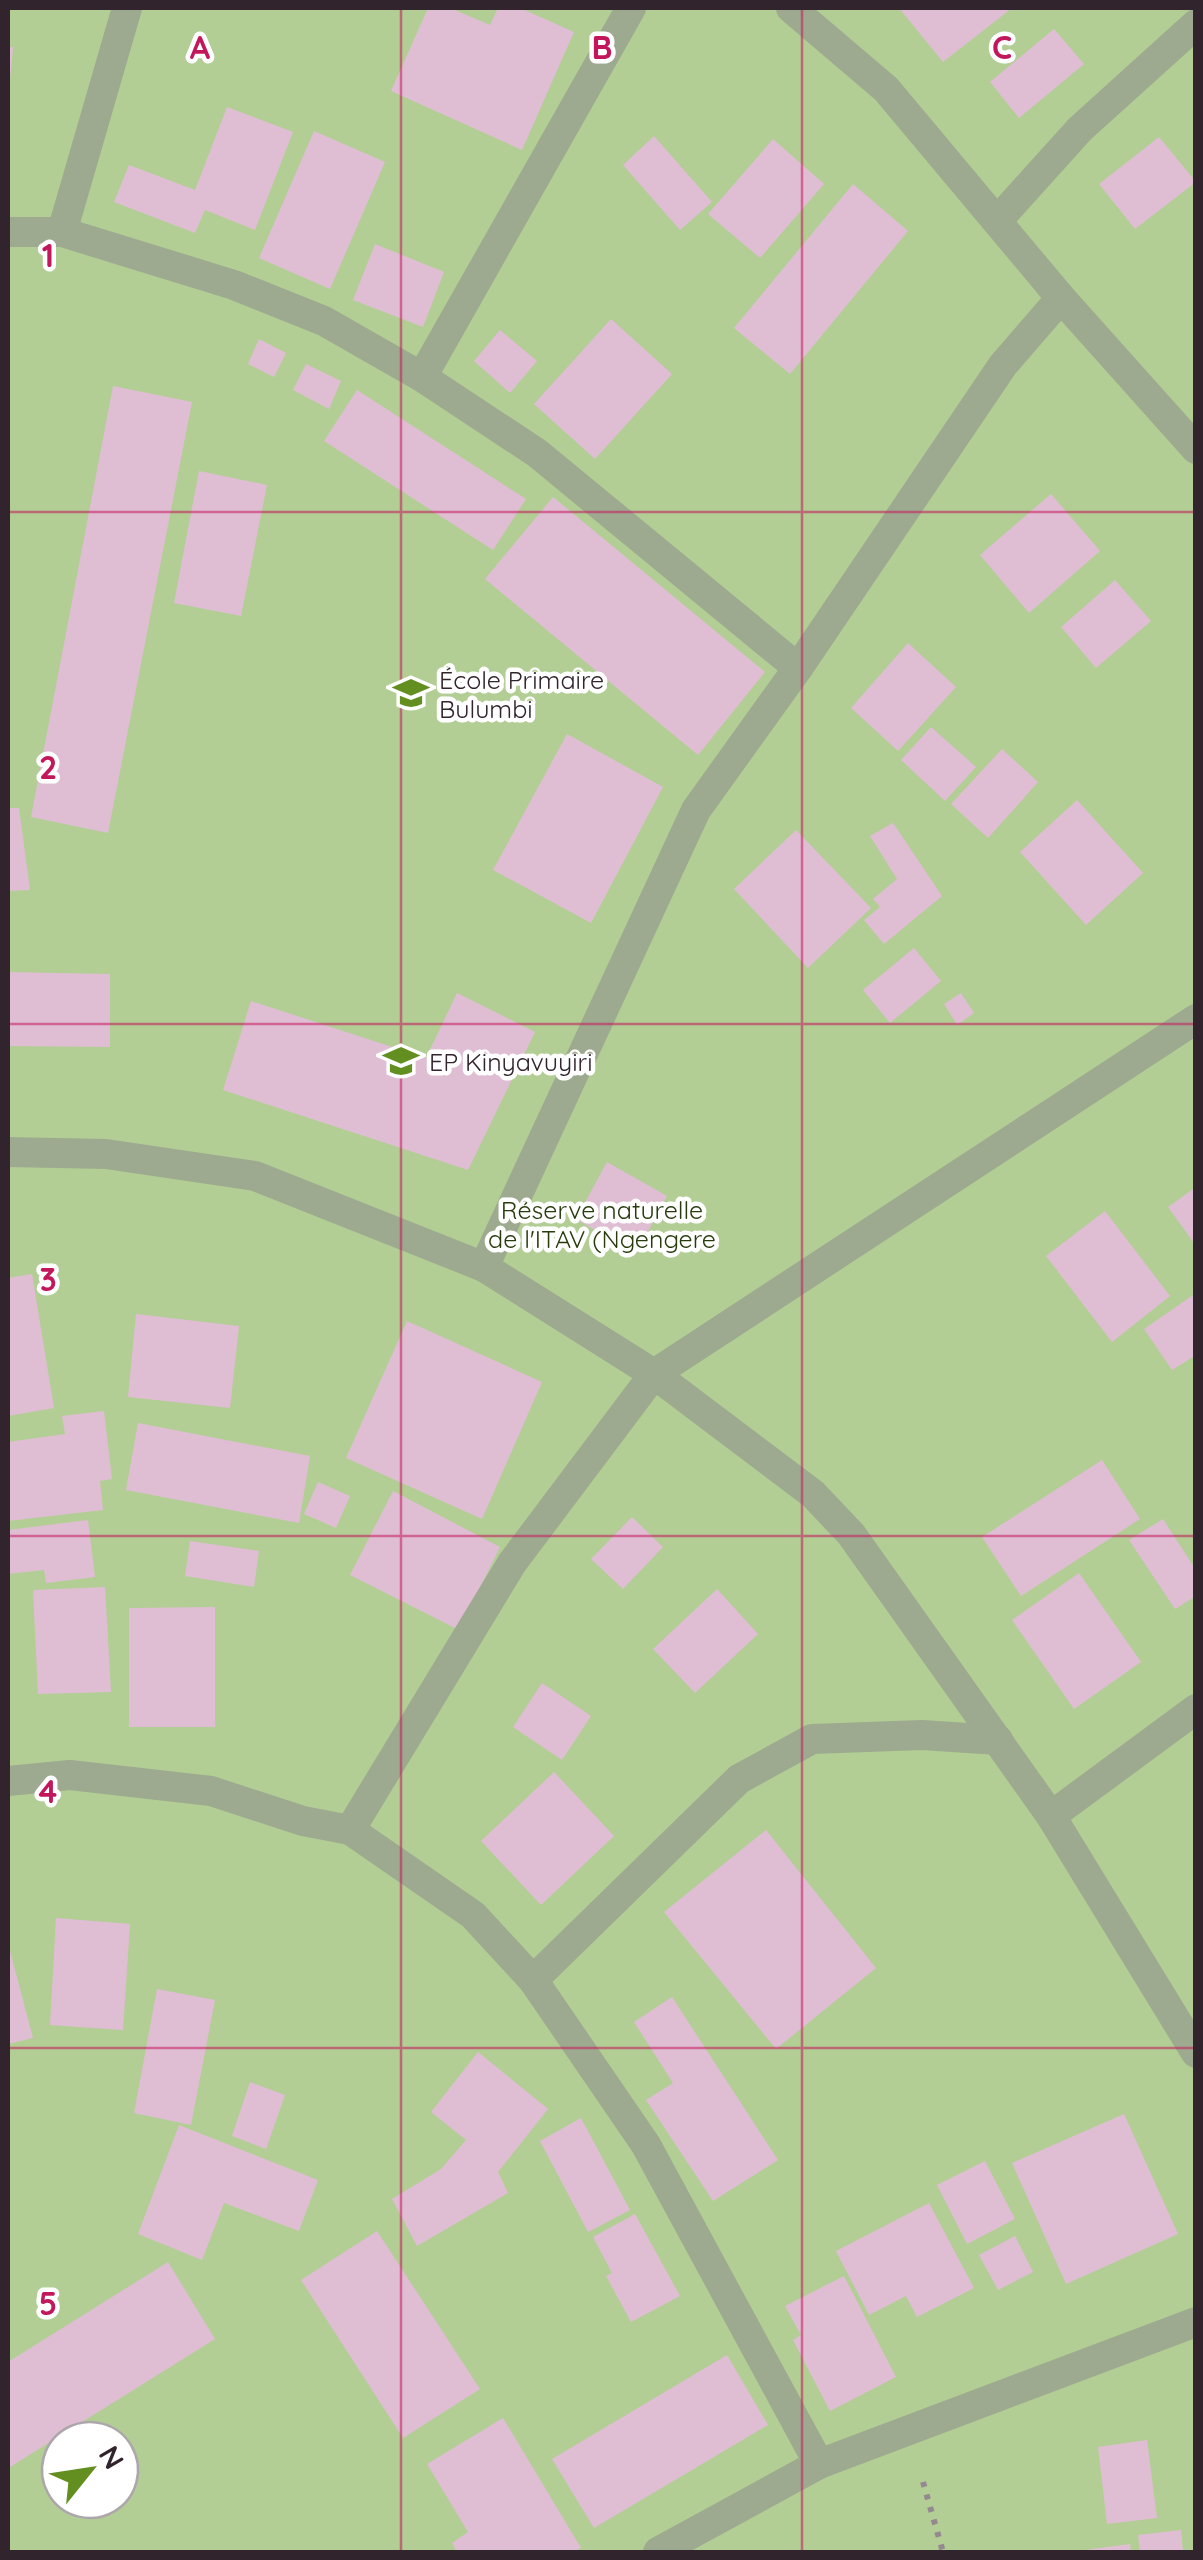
<svg xmlns="http://www.w3.org/2000/svg" width="1203" height="2560" viewBox="0 0 1203 2560" font-family="Quicksand,sans-serif">
<rect width="100%" height="100%" fill="#fdeff7"/>
<path fill="#b2ce95" fill-rule="evenodd" d="M8 8H1195V2552H8ZM60 2440H120V2500H60Z"/>
<g fill="#dfbed3">
<path d="M428 8H450L490 25 498 8H520L574 32 522 150 391 91Z"/>
<path d="M899 8H1012L943 62Z"/>
<path d="M1054 29 1084 64 1019 118 990 82Z"/>
<path d="M8 47H13L10 79H8Z"/>
<path d="M227 107 293 132 255 230 205 210 195 233 114 202 129 165 195 190Z"/>
<path d="M314 131 385 162 330 289 259 258Z"/>
<path d="M654 136 712 202 680 230 623 165Z"/>
<path d="M1159 137 1196 182 1135 229 1099 184Z"/>
<path d="M773 139 824 184 760 258 708 214Z"/>
<path d="M853 184 908 231 790 374 734 328Z"/>
<path d="M375 244 444 272 423 327 353 300Z"/>
<path d="M611 319 672 374 595 459 534 404Z"/>
<path d="M500 330 537 361 510 393 474 361Z"/>
<path d="M259 339 286 353 274 377 248 364Z"/>
<path d="M306 364 341 381 329 409 293 390Z"/>
<path d="M113 386 192 402 108 833 31 817Z"/>
<path d="M357 390 526 499 493 550 324 441Z"/>
<path d="M199 471 267 485 241 616 174 603Z"/>
<path d="M1051 494 1100 551 1029 613 980 555Z"/>
<path d="M553 497 765 672 698 755 485 579Z"/>
<path d="M1115 580 1151 621 1096 668 1061 627Z"/>
<path d="M908 643 956 687 898 751 851 708Z"/>
<path d="M931 727 976 767 945 801 901 760Z"/>
<path d="M567 734 663 787 591 923 493 870Z"/>
<path d="M1002 749 1038 782 988 838 951 804Z"/>
<path d="M1077 800 1143 873 1086 925 1020 852Z"/>
<path d="M8 808H19L30 890 8 891Z"/>
<path d="M893 823 942 896 884 944 864 920 880 907 873 899 897 879 870 836Z"/>
<path d="M796 830 871 908 808 968 734 889Z"/>
<path d="M914 948 941 981 890 1023 863 990Z"/>
<path d="M8 972 110 974V1047L8 1046Z"/>
<path d="M457 993 535 1032 468 1170 223 1090 251 1001 426 1058Z"/>
<path d="M961 993 974 1013 957 1025 944 1004Z"/>
<path d="M607 1162 667 1196 636 1254 576 1219Z"/>
<path d="M1196 1187V1246L1168 1207Z"/>
<path d="M1105 1211 1170 1296 1112 1342 1046 1256Z"/>
<path d="M32 1274 54 1408 8 1416V1278Z"/>
<path d="M1196 1293V1355L1172 1370 1144 1329Z"/>
<path d="M136 1314 239 1326 230 1408 128 1397Z"/>
<path d="M407 1321 542 1382 482 1519 346 1458Z"/>
<path d="M104 1411 112 1479 100 1481 103 1510 8 1521V1442L65 1434 62 1416Z"/>
<path d="M138 1423 310 1456 299 1523 126 1490Z"/>
<path d="M1102 1460 1140 1519 1021 1596 982 1537Z"/>
<path d="M318 1482 350 1496 336 1528 304 1514Z"/>
<path d="M393 1491 500 1547 459 1630 350 1575Z"/>
<path d="M632 1517 663 1547 623 1589 591 1559Z"/>
<path d="M1163 1519 1196 1570V1596L1175 1609 1129 1540Z"/>
<path d="M88 1520 95 1577 46 1583 44 1570 8 1574V1530Z"/>
<path d="M190 1541 259 1551 254 1587 185 1576Z"/>
<path d="M1079 1573 1141 1662 1074 1709 1012 1620Z"/>
<path d="M105 1587 111 1692 38 1694 33 1590Z"/>
<path d="M717 1589 758 1634 695 1693 653 1649Z"/>
<path d="M215 1607V1727H129V1608Z"/>
<path d="M542 1683 591 1716 562 1760 513 1727Z"/>
<path d="M554 1772 614 1836 541 1905 481 1841Z"/>
<path d="M766 1830 876 1968 776 2049 664 1912Z"/>
<path d="M56 1918 130 1924 123 2030 50 2025Z"/>
<path d="M9 1947 33 2038 8 2044V1948Z"/>
<path d="M157 1989 215 2000 191 2125 134 2113Z"/>
<path d="M672 1997 778 2160 713 2201 646 2100 673 2083 634 2022Z"/>
<path d="M478 2052 548 2109 498 2172 508 2193 417 2246 392 2199 441 2169 466 2140 431 2112Z"/>
<path d="M250 2082 285 2095 266 2149 232 2136Z"/>
<path d="M1124 2114 1178 2234 1066 2284 1012 2163Z"/>
<path d="M581 2118 630 2210 588 2232 540 2141Z"/>
<path d="M179 2125 318 2180 299 2231 224 2203 202 2260 138 2234Z"/>
<path d="M985 2161 1015 2219 967 2244 937 2185Z"/>
<path d="M929 2203 974 2288 917 2317 906 2296 869 2315 836 2251Z"/>
<path d="M635 2214 680 2296 631 2322 606 2276 612 2273 593 2237Z"/>
<path d="M377 2231 480 2389 403 2438 301 2280Z"/>
<path d="M1015 2236 1033 2272 998 2290 979 2255Z"/>
<path d="M168 2262 215 2339 10 2467 8 2362Z"/>
<path d="M844 2276 896 2377 830 2411 793 2340 801 2335 785 2306Z"/>
<path d="M727 2355 768 2425 594 2528 552 2459Z"/>
<path d="M503 2418 581 2548 573 2552H457L452 2543 468 2532 427 2464Z"/>
<path d="M1147 2440 1157 2518 1107 2524 1098 2447Z"/>
<path d="M1181 2530 1183 2552H1140L1138 2535Z"/>
<path d="M1130 2544 1131 2552H1085V2550Z"/>
</g>
<g fill="none" stroke-linecap="round" stroke-linejoin="round">
<path stroke="#958890" stroke-width="6" stroke-dasharray="5 8" stroke-linecap="butt" d="M923 2482 943 2552"/>
<g stroke="#9daa8f" stroke-width="30">
<path d="M791 8 886 89 1061 298 1196 449"/>
<path d="M997 221 1080 129 1196 24"/>
<path d="M8 232H62L234 285 324 321 422 377 537 453 798 668"/>
<path d="M62 232 127 8"/>
<path d="M422 377 631 8"/>
<path d="M8 1152 106 1154 255 1176 484 1267 654 1374 813 1494 851 1534 1051 1816 1196 2053"/>
<path d="M484 1267 696 810 798 668 1003 365 1061 298"/>
<path d="M8 1781 70 1775 211 1791 303 1821 350 1830 473 1915 533 1980 646 2145 819 2464"/>
<path d="M1051 1816 1196 1709"/>
<path d="M350 1830 512 1563 654 1374 1196 1019"/>
<path d="M533 1980 739 1779 812 1739 922 1735 998 1740"/>
<path d="M658 2552 819 2464 1196 2322"/>
</g>
</g>
<path fill="none" stroke="#c2185b" stroke-width="2.5" stroke-opacity="0.55" d="M401 8V2552M802 8V2552M8 512H1196M8 1024H1196M8 1536H1196M8 2048H1196"/>
<defs>
<symbol id="school-bare" viewBox="-9 -9 18 18"><path d="M0-5L7-2L0 1L-7-2ZM-4 1L0 2.5L4 1V4Q0 6-4 4Z" fill="#638f20" stroke="#fff" stroke-width="2.5" paint-order="stroke"/></symbol>
</defs>
<g fill-rule="evenodd">
<use href="#school-bare" x="386" y="668" width="50" height="50"/>
<use href="#school-bare" x="376" y="1036" width="50" height="50"/>
</g>
<g text-anchor="middle" dominant-baseline="central" stroke-width="9" stroke-linejoin="round" paint-order="stroke">
<g font-size="25" fill="#31242c" stroke="#fff" text-anchor="start">
<text x="439" y="679">École Primaire<tspan x="439" dy="29">Bulumbi</tspan></text>
<text x="429" y="1061">EP Kinyavuyiri</text>
</g>
<g font-size="25" fill="#283b0d" stroke="#fff">
<text x="602" y="1209">Réserve naturelle<tspan x="602" dy="29">de l'ITAV (Ngengere</tspan></text>
</g>
</g>
<g font-size="32" text-anchor="middle" font-weight="bold" fill="#c2185b" stroke="#fff" stroke-width="9" stroke-linejoin="round" paint-order="stroke">
<text x="200" y="59">A</text>
<text x="602" y="59">B</text>
<text x="1002" y="59">C</text>
<text x="48" y="267">1</text>
<text x="48" y="779">2</text>
<text x="48" y="1291">3</text>
<text x="48" y="1803">4</text>
<text x="48" y="2315">5</text>
</g>
<rect width="1203" height="2560" fill="none" stroke="#31242c" stroke-width="20"/>
<g transform="translate(90 2470) rotate(60)"><circle r="48" fill="#ffffff" stroke="#ada7ab" stroke-width="2.5"/>
<path d="M0-8L18 38L0 25L-18 38Z" fill="#638f20"/>
<text y="-15" font-size="28" font-weight="bold" text-anchor="middle" fill="#31242c">N</text>
</g>
</svg>
